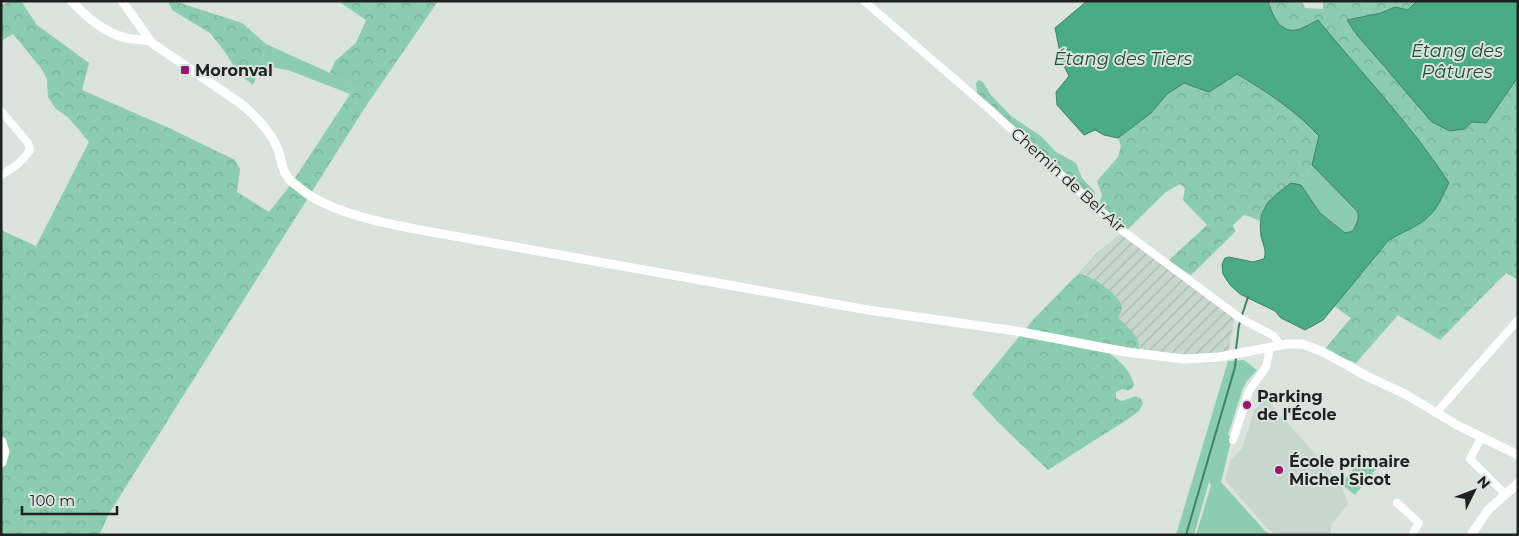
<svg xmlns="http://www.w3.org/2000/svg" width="1519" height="536" viewBox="0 0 1519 536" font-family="Montserrat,sans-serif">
<defs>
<pattern id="industrial-furrows" width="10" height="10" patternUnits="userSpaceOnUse" patternTransform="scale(1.25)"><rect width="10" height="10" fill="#c7d6ce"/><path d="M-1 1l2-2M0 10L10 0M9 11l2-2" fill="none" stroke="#aab7b1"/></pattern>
<pattern id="forest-crowns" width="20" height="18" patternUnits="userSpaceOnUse" patternTransform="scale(1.25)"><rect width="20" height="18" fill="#8cccb0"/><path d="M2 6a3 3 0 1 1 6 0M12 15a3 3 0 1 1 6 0" fill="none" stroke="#78af97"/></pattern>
</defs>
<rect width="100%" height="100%" fill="#dae3de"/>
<path fill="#c7d6ce" d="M1266 399 1340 482 1348 504 1331 525V535H1276L1268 529 1225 480 1231 460 1242 448 1255 409Z"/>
<path fill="url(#industrial-furrows)" d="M1121 233 1235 317 1228 353 1203 356 1173 354 1139 349 1140 346 1128 328 1118 318 1122 309 1119 300 1108 289 1089 276 1084 274 1074 278 1097 253Z"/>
<g fill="#8cccb0">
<path d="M266 44 330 73 355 87 350 94 288 70 261 65Z"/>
<path d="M1312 165 1358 212V220L1353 231 1345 233 1320 213 1301 185Z"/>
<path d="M1244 360 1257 370 1247 381 1243 388 1228 435 1232 437 1221 482 1265 531 1271 535H1196L1211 485 1209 482 1194 535H1176L1228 361Z"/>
<path d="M1363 457 1377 468 1355 495 1341 484Z"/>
</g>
<g fill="url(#forest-crowns)">
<path d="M11 1H21L37 25 89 63 82 90 169 128 235 160 240 169 237 192 269 212 289 187 355 87 330 73 335 61 356 43 366 20 338 1H438L364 109 110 512 99 535H1V230L36 246 89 142 68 117 56 109 48 97 47 79 41 68 13 34 1 41V6Z"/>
<path d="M168 1H174L242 23 266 44 261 65 253 85 239 74 223 49 210 33 172 10Z"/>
<path d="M1268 1H1302L1305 8 1323 9V1H1417L1408 10 1395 7 1381 13 1348 20 1357 35 1386 70 1464 129 1472 122 1486 123 1518 77V280L1506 273 1440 340 1398 315 1356 363 1323 351 1351 318 1334 306 1388 241 1400 233 1416 226 1449 183C1411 124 1362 74 1318 21 1311 23 1303 29 1296 30 1279 33 1272 14 1268 1Z"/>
<path d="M1237 74C1266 91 1296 111 1319 136L1312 165 1301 185 1291 183 1263 208 1260 221 1251 217 1244 215 1233 225 1235 232 1191 275 1168 261 1207 225 1183 200 1185 188 1180 184 1166 192 1128 229 1099 204 1102 195 1097 181 1118 157 1121 146 1118 138 1151 113 1167 94 1184 83 1209 92Z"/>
<path d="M979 80 983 82 990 94 1011 116 1042 137 1056 152 1076 163 1082 178 1095 192V198H1091L984 101 977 93 976 83Z"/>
<path d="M1080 274C1092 275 1120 295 1122 307 1122 311 1120 314 1118 318 1127 326 1140 336 1139 349L1094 342C1110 354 1129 364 1134 385 1131 391 1127 391 1122 389L1116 392V398L1122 401 1136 396 1141 399 1143 404 1139 411 1128 419 1048 470 997 421 972 394 1032 321 1074 278Z"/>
</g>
<g fill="#4bab85" stroke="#3e8267">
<path d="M1087 1H1268C1272 14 1279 33 1296 30 1303 29 1311 23 1318 20 1362 74 1411 124 1449 183 1444 192 1439 206 1431 214 1420 227 1402 231 1388 241L1323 320 1305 330 1281 318 1275 311 1240 294 1230 285 1223 274 1222 264 1225 258 1229 257 1253 262 1264 259C1267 249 1263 246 1261 236 1257 207 1270 199 1291 183L1301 185 1320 213 1345 233 1353 231 1358 220V212L1312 165 1319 136C1296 111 1266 91 1237 74L1209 92 1184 83 1167 94 1151 113 1118 138 1104 135 1095 130 1084 135 1057 105 1056 92 1069 76 1062 62 1055 28Z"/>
<path d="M1417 1H1518V77L1486 123 1472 122 1464 129 1450 131 1432 122 1357 35 1347 20 1381 13 1395 7 1408 10Z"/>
</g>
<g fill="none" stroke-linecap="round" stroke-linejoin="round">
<g stroke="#3e8267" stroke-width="2">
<path d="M1242 315 1248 297"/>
<path d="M1236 349 1239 325 1241 320"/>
<path d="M1186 535 1235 367 1236 357"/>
</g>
<g stroke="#fff" stroke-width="8">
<path d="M864 1 987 107 1123 231 1240 318 1274 336 1280 345"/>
<path d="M1 111 28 143 30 150C22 162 14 168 1 175"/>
<path d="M1436 413 1518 320"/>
<path d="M1481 438 1470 459 1505 494"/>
<path d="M1233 440 1249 391 1266 367 1270 348"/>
<path d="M1397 503 1419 523 1412 535"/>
</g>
<g stroke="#fff" stroke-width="9">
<path d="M71 1C87 17 103 32 126 38 134 40 142 39 150 41"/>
<path d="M122 1 152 43 240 103C254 114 270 131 277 147 281 156 281 168 287 176 290 182 296 184 301 189 334 217 410 228 454 236L868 310 1016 331 1126 352 1184 359 1219 357 1287 344H1303L1325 353 1365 375"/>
<path d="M1360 373 1405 394 1457 425 1518 455"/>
<path d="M1471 535 1488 510 1518 483"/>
</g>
<path stroke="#fff" stroke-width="11" d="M1 442 4 452 1 462"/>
</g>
<g fill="#97166e" stroke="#dae3de" stroke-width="2">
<rect x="180" y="65" width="10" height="10" rx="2.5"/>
<circle cx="1247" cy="405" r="5"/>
<circle cx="1279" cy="470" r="5"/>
</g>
<g text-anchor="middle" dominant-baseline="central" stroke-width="4" stroke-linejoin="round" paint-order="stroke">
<g font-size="16" font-weight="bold" fill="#1e2120" stroke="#dae3de" text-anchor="start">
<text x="195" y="70">Moronval</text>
<text x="1257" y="396">Parking<tspan x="1257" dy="18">de l'École</tspan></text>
<text x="1289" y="461">École primaire<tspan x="1289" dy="18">Michel Sicot</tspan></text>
</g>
<g font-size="16" fill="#1e2120" stroke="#dae3de">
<text transform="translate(1068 180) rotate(42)">Chemin de Bel-Air</text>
</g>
<g font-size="18" font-style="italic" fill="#244d3c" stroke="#dae3de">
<text x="1457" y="51">Étang des<tspan x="1457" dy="21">Pâtures</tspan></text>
<text x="1123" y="59">Étang des Tiers</text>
</g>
</g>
<rect width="1519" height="536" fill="none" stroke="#1e2120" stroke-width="5"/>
<g transform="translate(1474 491) rotate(48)" stroke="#dae3de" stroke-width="4" paint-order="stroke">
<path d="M0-4L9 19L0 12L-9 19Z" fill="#1e2120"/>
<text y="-8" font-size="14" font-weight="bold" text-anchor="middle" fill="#1e2120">N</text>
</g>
<path d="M22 506v8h95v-8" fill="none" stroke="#1e2120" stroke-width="2.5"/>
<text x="30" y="506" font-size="15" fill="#1e2120" stroke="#dae3de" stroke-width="4" paint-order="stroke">100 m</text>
</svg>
